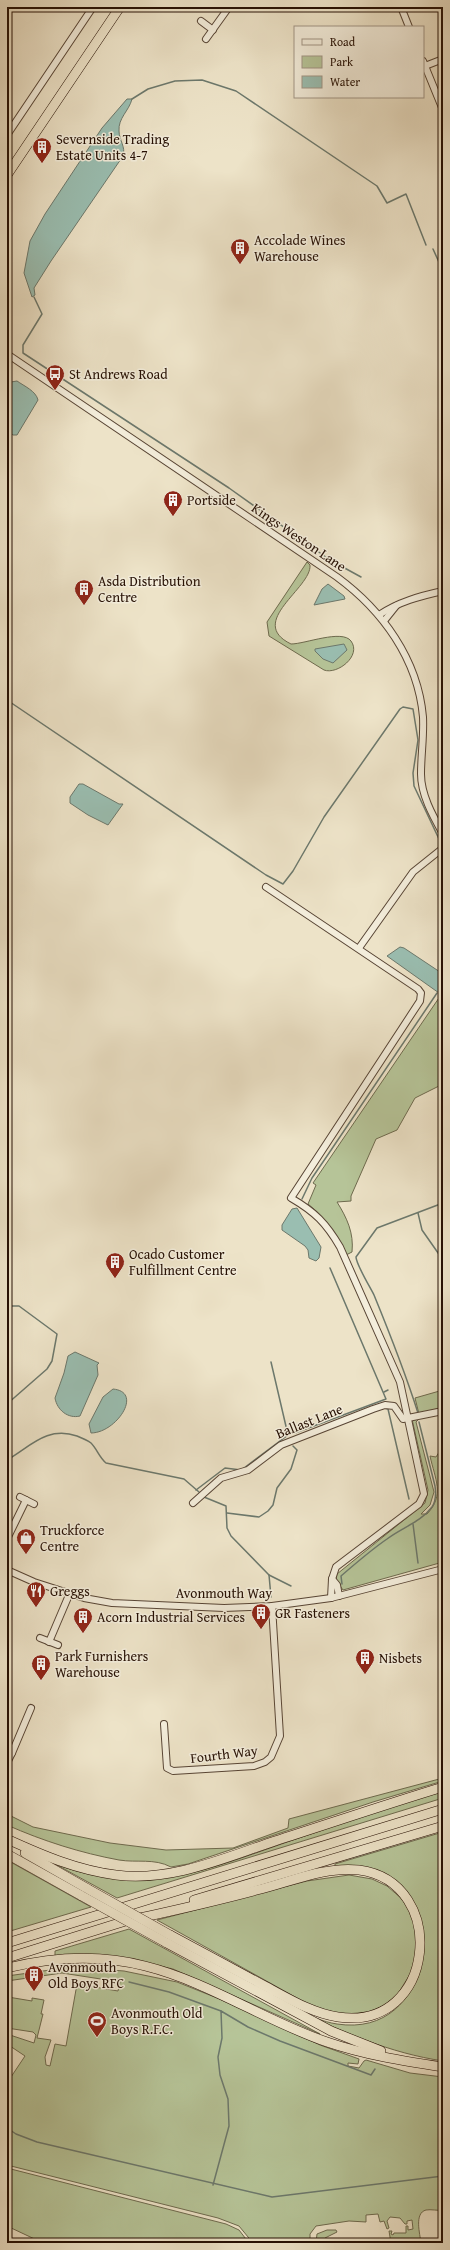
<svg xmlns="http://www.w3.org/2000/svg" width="450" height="2250" viewBox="0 0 450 2250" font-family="'Gentium Book Plus',serif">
<rect width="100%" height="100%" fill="#ede3c8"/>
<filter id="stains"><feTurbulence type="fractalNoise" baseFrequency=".005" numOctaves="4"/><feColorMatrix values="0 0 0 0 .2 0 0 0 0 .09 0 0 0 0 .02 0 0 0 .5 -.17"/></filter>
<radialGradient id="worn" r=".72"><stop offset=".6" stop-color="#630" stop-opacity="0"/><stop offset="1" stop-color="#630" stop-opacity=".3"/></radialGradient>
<g fill="#b6c498" stroke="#6e6a4e">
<path d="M307 562 310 565C312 588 246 622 291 644 305 644 342 629 351 641 362 656 337 675 324 670L269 636 267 622Z"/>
<path d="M443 992V1084L415 1098 397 1130 376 1139 351 1196V1201L337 1202C347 1218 354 1233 352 1252L346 1255C336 1235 326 1218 308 1204L316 1185 313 1183Z"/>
<path d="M443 1390V1407L419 1414 415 1398Z"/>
<path d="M420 1418 416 1422 434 1492 430 1505 421 1514H427C445 1495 435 1479 430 1456L436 1457 443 1446 439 1442 443 1433V1562L343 1590 336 1580 337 1574 425 1503 428 1490 412 1419Z"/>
<path d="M443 1778V1781L373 1802 188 1864 171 1867C154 1858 137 1863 119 1860 81 1853 43 1841 7 1825V1814L33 1827 110 1843 166 1850 233 1848 288 1828 289 1819Z"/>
<path d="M443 1791V1798L117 1898 55 1864C149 1898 208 1869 296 1839 345 1822 394 1806 443 1791Z"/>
<path d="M443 1832V2061C390 2053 342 2032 294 2009 308 2015 323 2022 337 2024 434 2039 450 1896 371 1869 360 1865 347 1866 335 1866V1864Z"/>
<path d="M7 1860 91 1907 7 1932Z"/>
<path d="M349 1875 372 1879 387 1886 402 1899 415 1920 417 1963 394 2000 371 2012 347 2015 315 2008 157 1920 307 1881Z"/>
<path d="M129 1929 320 2034 173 1969 138 1961 55 1956V1951Z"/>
<path d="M72 1967 124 1971 177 1982 222 2000 320 2045 359 2059 358 2064 348 2063V2066L359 2068 364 2061 366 2060 410 2073 443 2077V2210C438 2211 431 2209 426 2210 414 2213 420 2234 421 2243H391L389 2231H392L391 2234 393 2235 394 2233H406V2226H408V2230L413 2229 412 2220 407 2221V2224H405L400 2218 390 2217 387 2221 389 2228 387 2229 384 2221 380 2222 378 2214 366 2215V2222L349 2221 316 2226 310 2234V2243H253L239 2226 218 2218 7 2165V2083L25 2056 7 2044V2034L34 2043 36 2035 33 2032 7 2028 8 1997 32 2001V1998L44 2000 41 2014H43L37 2038 51 2040 45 2057 46 2065 50 2066 55 2044 66 2046 77 1984 118 1991 120 1982 62 1973 7 1981V1976Z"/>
<path d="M7 2168 226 2224 239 2230 249 2243H43L7 2226Z"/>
<path d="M327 2230H336L337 2232 325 2238 322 2243H316L317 2234Z"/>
</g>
<g fill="#9abeb1" stroke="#6c786c">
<path d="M127 99H132C129 111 118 118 119 131 119 140 126 147 123 156L51 261 34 288 35 295 32 297 24 273 30 241 45 214 102 128Z"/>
<path d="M17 381C24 386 36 391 38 400L17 435H13L7 431V387L11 382Z"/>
<path d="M328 584 344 596 345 599 314 605 322 589Z"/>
<path d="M344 644 347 650 333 663 323 659 315 651V649Z"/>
<path d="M79 784H83L119 804H123L108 825 88 815 70 803V797Z"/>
<path d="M400 947 404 948 443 974V988L439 993 387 956Z"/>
<path d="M297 1208 321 1247 319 1258 316 1261 309 1258 308 1250 305 1246 282 1230V1225L292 1209Z"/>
<path d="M75 1352 99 1363 97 1365 98 1375 80 1416C68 1419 57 1410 55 1398L64 1373 68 1356Z"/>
<path d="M113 1389C144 1392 116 1433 91 1433L89 1424 103 1397Z"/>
</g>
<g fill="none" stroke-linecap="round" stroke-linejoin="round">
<g stroke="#6c786c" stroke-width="1.5">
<path d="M132 99 148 89 175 81 202 80 236 91 377 186 387 203 406 194 426 245"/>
<path d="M433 249 443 271"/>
<path d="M34 297 42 314 23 345V353L229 488 330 560 361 577"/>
<path d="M7 700 266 875 283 884 293 871 324 817 400 709 403 707 413 709 418 740 413 773 414 786 439 839"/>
<path d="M302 1199 312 1178 325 1159 437 993"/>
<path d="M418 1213 422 1230 443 1260"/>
<path d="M7 1306H19L57 1334 52 1361 47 1369 7 1404"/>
<path d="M384 1392 388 1390"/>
<path d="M384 1408 388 1409 409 1499"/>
<path d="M418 1413C405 1372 390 1334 374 1295 370 1287 356 1264 356 1257L377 1228 443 1203"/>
<path d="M295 1433 386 1399 330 1268"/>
<path d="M7 1460C31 1446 47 1426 77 1436 82 1438 87 1440 91 1443 97 1449 99 1457 106 1463L184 1479 199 1492"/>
<path d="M244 1468 288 1435 271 1362"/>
<path d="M196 1490 225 1468 241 1470"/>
<path d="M204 1497 226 1506 227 1528 231 1536 269 1575 271 1597"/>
<path d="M227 1513 259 1517 268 1511 273 1505 277 1488 291 1469 297 1450 293 1446"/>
<path d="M413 1524 418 1563"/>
<path d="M269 1575 291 1586"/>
<path d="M342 1584 341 1576C356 1563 371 1550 387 1539 401 1528 421 1522 432 1507 436 1501 436 1493 435 1486L419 1422"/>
<path d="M129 1982 169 1992 221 2011"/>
<path d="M7 2128 16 2134 37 2142 272 2197 443 2176"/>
<path d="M213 2185 229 2126 228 2099 220 2075 218 2057 222 2038 221 2011 248 2027 280 2041 371 2075 375 2069"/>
</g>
<defs>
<g id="minor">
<path d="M401 7 409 27"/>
<path d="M201 21 213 30"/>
<path d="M206 39 229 7"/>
<path d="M423 61 443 110"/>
<path d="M425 66 443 59"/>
<path d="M7 135 93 7"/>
<path d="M7 354 337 577C382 610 418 659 423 717 424 736 421 755 421 774 421 795 433 816 443 834"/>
<path d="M379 615C398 602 420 596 443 591"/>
<path d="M384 621 396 606"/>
<path d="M266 887 418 989 421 993 420 1001 291 1198C315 1212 326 1223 340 1247L400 1382 424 1494 419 1504 336 1567 332 1579"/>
<path d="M359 948 413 872 443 848"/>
<path d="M20 1497 34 1504"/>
<path d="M193 1503 221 1478 248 1470 281 1445 373 1409 385 1405 394 1406 403 1419 443 1411"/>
<path d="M7 1539 26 1500"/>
<path d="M7 1570 34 1582 84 1598 112 1603 224 1608 272 1606 331 1598 443 1569"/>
<path d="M331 1598 332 1579 337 1585 339 1596"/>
<path d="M40 1638 58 1645"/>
<path d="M49 1642 69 1595"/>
<path d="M164 1724 167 1768 173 1771 254 1766 265 1762 271 1757 280 1736 272 1606"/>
<path d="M7 1750 12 1753 7 1763"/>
<path d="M12 1753 31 1708"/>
</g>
<g id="highway">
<path d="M7 175 120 7"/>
<path d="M7 1839C42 1855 77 1870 116 1875 171 1882 224 1858 275 1841 331 1823 387 1804 443 1787"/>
<path d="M25 1853 88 1889"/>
<path d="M7 1854 82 1896"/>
<path d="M194 1900 443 1826"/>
<path d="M135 1919C176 1910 216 1901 257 1890 290 1882 325 1866 359 1870 450 1882 436 2032 338 2017 311 2013 286 1997 263 1985 232 1968 201 1952 170 1935"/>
<path d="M165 1942 331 2031 381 2051"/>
<path d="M7 1943 443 1809"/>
<path d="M7 1958 132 1919"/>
<path d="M7 1968C52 1957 100 1954 145 1966 209 1982 265 2021 327 2042 365 2055 404 2061 443 2067"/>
</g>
</defs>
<use href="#minor" stroke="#584535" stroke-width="8"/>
<use href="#highway" stroke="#261004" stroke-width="10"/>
<use href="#minor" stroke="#f3eddb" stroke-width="6"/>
<use href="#highway" stroke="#ede3c8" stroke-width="9"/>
<defs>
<g id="highway-bridge">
<path d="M88 1889 170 1935"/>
<path d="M82 1896 165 1942"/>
</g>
</defs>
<use href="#highway-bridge" stroke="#261004" stroke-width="10" stroke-linecap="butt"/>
<use href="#highway-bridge" stroke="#ede3c8" stroke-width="9"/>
</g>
<defs>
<symbol id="building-pin" viewBox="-11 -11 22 30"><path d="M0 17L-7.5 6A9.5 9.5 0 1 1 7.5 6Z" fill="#8f2418" stroke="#f3eddb"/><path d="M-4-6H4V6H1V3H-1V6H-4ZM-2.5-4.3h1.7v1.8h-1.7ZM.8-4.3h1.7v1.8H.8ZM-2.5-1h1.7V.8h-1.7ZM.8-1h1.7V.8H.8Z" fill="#fff"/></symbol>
<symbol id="bus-pin" viewBox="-11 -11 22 30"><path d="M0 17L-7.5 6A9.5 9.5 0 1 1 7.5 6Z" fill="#8f2418" stroke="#f3eddb"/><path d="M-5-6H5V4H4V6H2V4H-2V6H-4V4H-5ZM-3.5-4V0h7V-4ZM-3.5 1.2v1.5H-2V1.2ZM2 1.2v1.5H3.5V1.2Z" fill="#fff"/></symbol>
<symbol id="shop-pin" viewBox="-11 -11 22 30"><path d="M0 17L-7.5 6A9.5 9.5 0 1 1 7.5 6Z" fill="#8f2418" stroke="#f3eddb"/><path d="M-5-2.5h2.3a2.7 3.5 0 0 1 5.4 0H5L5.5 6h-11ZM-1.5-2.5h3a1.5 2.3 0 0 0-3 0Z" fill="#fff"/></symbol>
<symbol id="restaurant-pin" viewBox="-11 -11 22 30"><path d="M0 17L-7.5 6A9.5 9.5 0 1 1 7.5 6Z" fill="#8f2418" stroke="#f3eddb"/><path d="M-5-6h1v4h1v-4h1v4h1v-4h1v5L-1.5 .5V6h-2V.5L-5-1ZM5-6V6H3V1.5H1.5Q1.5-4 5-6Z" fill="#fff"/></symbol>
<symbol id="stadium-pin" viewBox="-11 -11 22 30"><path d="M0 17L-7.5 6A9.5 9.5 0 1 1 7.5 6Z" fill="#8f2418" stroke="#f3eddb"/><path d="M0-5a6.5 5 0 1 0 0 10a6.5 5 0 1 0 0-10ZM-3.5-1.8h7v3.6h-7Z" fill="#fff"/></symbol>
</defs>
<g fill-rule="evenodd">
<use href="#building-pin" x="31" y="136" width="22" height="30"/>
<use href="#building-pin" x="229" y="237" width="22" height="30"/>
<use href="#bus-pin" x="44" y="363" width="22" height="30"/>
<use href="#building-pin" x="162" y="489" width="22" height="30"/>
<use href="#building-pin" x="73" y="578" width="22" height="30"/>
<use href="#building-pin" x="104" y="1251" width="22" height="30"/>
<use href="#shop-pin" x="15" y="1527" width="22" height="30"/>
<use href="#restaurant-pin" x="25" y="1580" width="22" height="30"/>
<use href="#building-pin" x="250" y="1602" width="22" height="30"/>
<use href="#building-pin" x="72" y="1606" width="22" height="30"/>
<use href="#building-pin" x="354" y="1647" width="22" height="30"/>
<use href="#building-pin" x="30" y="1653" width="22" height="30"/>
<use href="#building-pin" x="23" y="1964" width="22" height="30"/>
<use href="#stadium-pin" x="86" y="2010" width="22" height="30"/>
</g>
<g text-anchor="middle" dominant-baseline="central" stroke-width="3" stroke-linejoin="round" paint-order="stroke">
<g font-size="14" fill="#261004" stroke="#f3eddb" text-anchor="start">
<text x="56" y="139">Severnside Trading<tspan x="56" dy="16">Estate Units 4-7</tspan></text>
<text x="254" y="240">Accolade Wines<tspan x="254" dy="16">Warehouse</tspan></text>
<text x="69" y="374">St Andrews Road</text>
<text x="187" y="500">Portside</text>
<text x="98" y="581">Asda Distribution<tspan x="98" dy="16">Centre</tspan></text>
<text x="129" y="1254">Ocado Customer<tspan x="129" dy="16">Fulfillment Centre</tspan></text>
<text x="40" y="1530">Truckforce<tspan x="40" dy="16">Centre</tspan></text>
<text x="50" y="1591">Greggs</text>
<text x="275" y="1613">GR Fasteners</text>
<text x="97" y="1617">Acorn Industrial Services</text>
<text x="55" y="1656">Park Furnishers<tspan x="55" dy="16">Warehouse</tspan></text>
<text x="379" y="1658">Nisbets</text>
<text x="48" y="1967">Avonmouth<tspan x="48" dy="16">Old Boys RFC</tspan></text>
<text x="111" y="2013">Avonmouth Old<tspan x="111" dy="16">Boys R.F.C.</tspan></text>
</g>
<g font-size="14" fill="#261004" stroke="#f3eddb">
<text transform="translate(299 537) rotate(34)">Kings Weston Lane</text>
<text transform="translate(309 1421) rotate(-22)">Ballast Lane</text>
<text x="224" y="1593">Avonmouth Way</text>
<text transform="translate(224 1754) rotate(-7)">Fourth Way</text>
</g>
</g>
<rect width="450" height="2250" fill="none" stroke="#ede3c8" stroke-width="24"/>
<rect x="8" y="8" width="434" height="2234" fill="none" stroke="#261004" stroke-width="2"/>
<rect x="12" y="12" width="426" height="2226" fill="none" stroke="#261004"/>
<rect x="294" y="26" width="130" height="72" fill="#f3eddb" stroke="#a19585"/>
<rect x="302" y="39" width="20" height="6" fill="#f3eddb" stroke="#a19585"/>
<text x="330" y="46" font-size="12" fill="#261004">Road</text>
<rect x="302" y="56" width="20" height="12" fill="#b6c498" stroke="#a19585"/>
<text x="330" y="66" font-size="12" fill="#261004">Park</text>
<rect x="302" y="76" width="20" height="12" fill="#9abeb1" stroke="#a19585"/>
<text x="330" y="86" font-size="12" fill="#261004">Water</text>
<rect width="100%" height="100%" filter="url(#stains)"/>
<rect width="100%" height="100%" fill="url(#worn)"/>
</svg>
